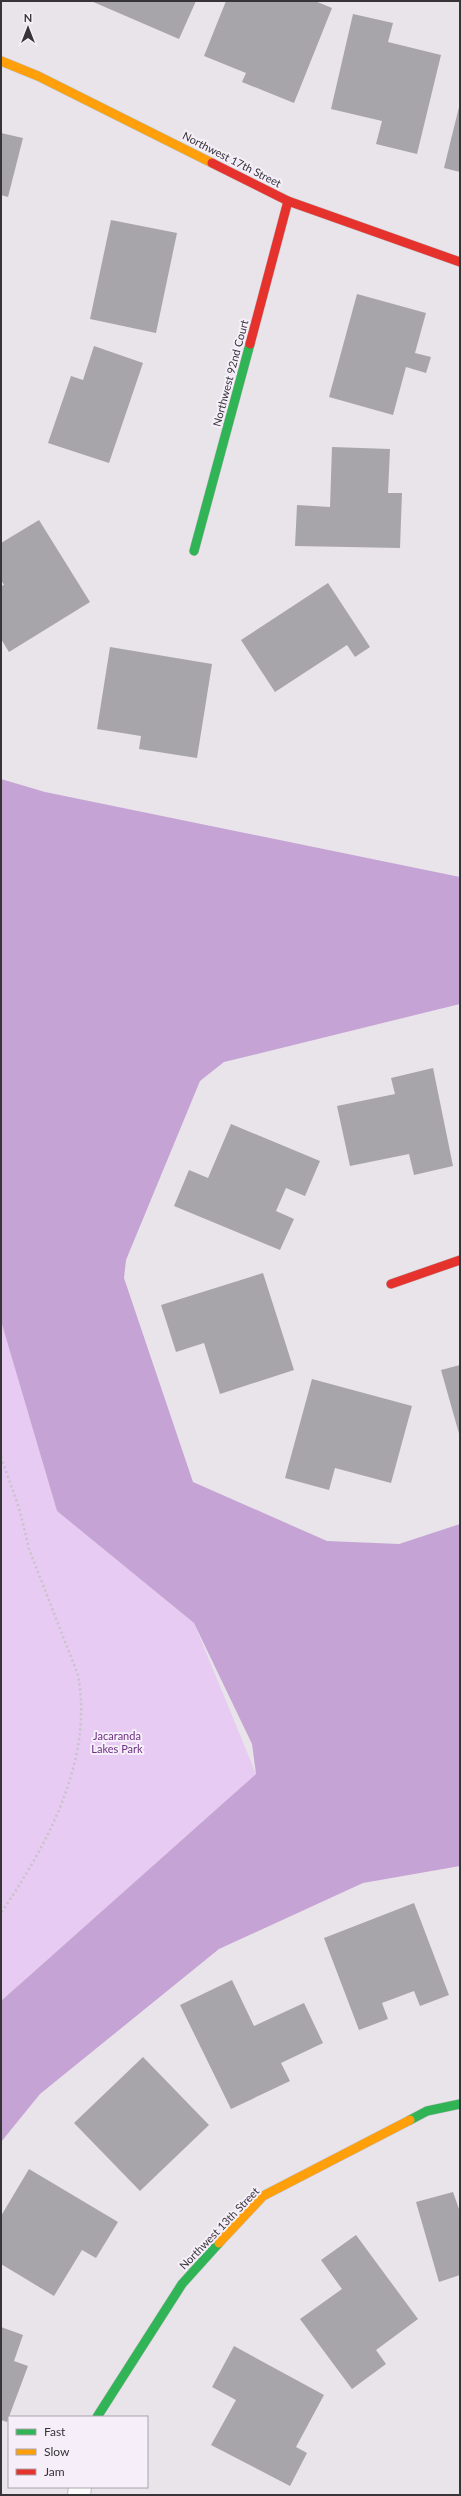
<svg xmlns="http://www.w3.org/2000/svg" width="461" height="2496" viewBox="0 0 461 2496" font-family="Lato,sans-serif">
<rect width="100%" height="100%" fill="#e8e4ea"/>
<path fill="#e7cbf2" d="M1 1321 57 1511 194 1623 256 1774 1 2001Z"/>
<path fill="#c6a3d5" d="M1 779 45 792 460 877V1004L224 1062 200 1081 126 1260 124 1278 193 1482 327 1541 399 1544 460 1524V1866L363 1883 219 1949 40 2094 1 2142V2001L256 1774 252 1744 194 1623 57 1511 1 1321Z"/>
<g fill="#a8a5aa">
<path d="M91 1H196L179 39Z"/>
<path d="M226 1H315L332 8 294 103 242 82 246 73 204 56Z"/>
<path d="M353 14 393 23 388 42 441 55 417 154 376 144 382 121 331 109Z"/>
<path d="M459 107H460V172L444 168Z"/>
<path d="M1 133 23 138 8 197 1 195Z"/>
<path d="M111 220 177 233 156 333 90 319Z"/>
<path d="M357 294 426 313 415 353 431 357 426 373 406 367 393 415 329 397Z"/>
<path d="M94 346 143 363 109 463 48 443 71 376 83 380Z"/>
<path d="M332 447 390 449 388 493H402L400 548 295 546 297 505 330 507Z"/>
<path d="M39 520 90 602 9 652 1 639V586L4 585 1 580V543Z"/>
<path d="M328 583 370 647 355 657 347 645 275 692 241 640Z"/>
<path d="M110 647 212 664 197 758 139 749 141 736 97 729Z"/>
<path d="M433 1068 453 1166 414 1175 409 1154 350 1166 337 1106 395 1094 391 1078Z"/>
<path d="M231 1124 320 1161 305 1196 286 1188 276 1211 294 1219 280 1250 174 1206 189 1170 208 1178Z"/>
<path d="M263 1273 294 1370 220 1394 204 1343 176 1352 161 1305Z"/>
<path d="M460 1365V1437L441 1370Z"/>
<path d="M312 1379 412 1406 391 1483 335 1468 329 1490 285 1478Z"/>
<path d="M414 1903 449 1995 420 2006 414 1991 382 2003 388 2019 359 2030 324 1938Z"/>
<path d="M232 1980 254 2026 304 2003 323 2043 281 2063 290 2081 231 2109 180 2005Z"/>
<path d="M143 2057 209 2125 140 2191 74 2123Z"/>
<path d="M29 2169 118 2222 96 2258 82 2250 54 2296 1 2264V2216Z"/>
<path d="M453 2192 460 2212V2275L439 2282 416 2202Z"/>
<path d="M356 2235 418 2319 376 2350 386 2364 352 2389 300 2319 342 2289 321 2260Z"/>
<path d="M1 2327 23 2335 14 2361 28 2366 7 2422 1 2420Z"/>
<path d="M234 2346 324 2395 296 2447 307 2453 290 2486 211 2445 236 2400 212 2387Z"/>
</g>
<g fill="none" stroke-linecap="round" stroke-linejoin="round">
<defs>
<path id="street" d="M79 2495 80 2487"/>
<g id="fast">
<path d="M194 551 250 344"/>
<path d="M410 2120 427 2111 460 2104"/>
<path d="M97 2417 182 2284 219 2243"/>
</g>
<g id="slow">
<path d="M1 61 38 76 212 163"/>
<path d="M219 2243 263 2196 410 2120"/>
</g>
<g id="jam">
<path d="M212 163 288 201 460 262"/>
<path d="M250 344 288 201"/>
<path d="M391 1284 460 1260"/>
</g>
</defs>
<use href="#street" stroke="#c2bfc4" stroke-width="24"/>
<use href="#fast" stroke="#c2bfc4" stroke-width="10"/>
<use href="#slow" stroke="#c2bfc4" stroke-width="10"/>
<use href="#jam" stroke="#c2bfc4" stroke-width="10"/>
<path stroke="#c7c4c8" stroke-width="2.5" stroke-dasharray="2 3" stroke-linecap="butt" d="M1 1457 20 1511 29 1549 78 1675C94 1760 47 1845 1 1913"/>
<use href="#street" stroke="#fcfbfc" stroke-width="22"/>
<use href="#fast" stroke="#30b455" stroke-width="9"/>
<use href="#slow" stroke="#ff9f0a" stroke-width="9"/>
<use href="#jam" stroke="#e5322d" stroke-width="9"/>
</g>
<g text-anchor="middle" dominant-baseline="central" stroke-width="4" stroke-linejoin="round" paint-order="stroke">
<g font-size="11" fill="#373438" stroke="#f6effa">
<text transform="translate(232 159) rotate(27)">Northwest 17th Street</text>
<text transform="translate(230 373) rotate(-75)">Northwest 92nd Court</text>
<text transform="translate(219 2228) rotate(-46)">Northwest 13th Street</text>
</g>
<g font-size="11" fill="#6d3183" stroke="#f6effa">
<text x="117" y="1735">Jacaranda<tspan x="117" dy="13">Lakes Park</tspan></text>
</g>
</g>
<rect width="461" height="2496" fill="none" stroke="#373438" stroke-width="4"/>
<rect x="8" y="2416" width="140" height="72" fill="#f6effa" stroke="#aaa4ac"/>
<rect x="16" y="2429" width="20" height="6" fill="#30b455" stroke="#aaa4ac"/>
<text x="44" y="2436" font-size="12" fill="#373438">Fast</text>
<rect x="16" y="2449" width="20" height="6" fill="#ff9f0a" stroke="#aaa4ac"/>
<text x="44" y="2456" font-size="12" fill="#373438">Slow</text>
<rect x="16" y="2469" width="20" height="6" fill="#e5322d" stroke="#aaa4ac"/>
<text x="44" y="2476" font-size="12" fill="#373438">Jam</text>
<g transform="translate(28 28)" stroke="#f6effa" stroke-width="3" paint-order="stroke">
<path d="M0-3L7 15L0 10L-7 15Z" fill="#373438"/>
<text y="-6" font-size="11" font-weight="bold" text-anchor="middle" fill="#373438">N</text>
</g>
</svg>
